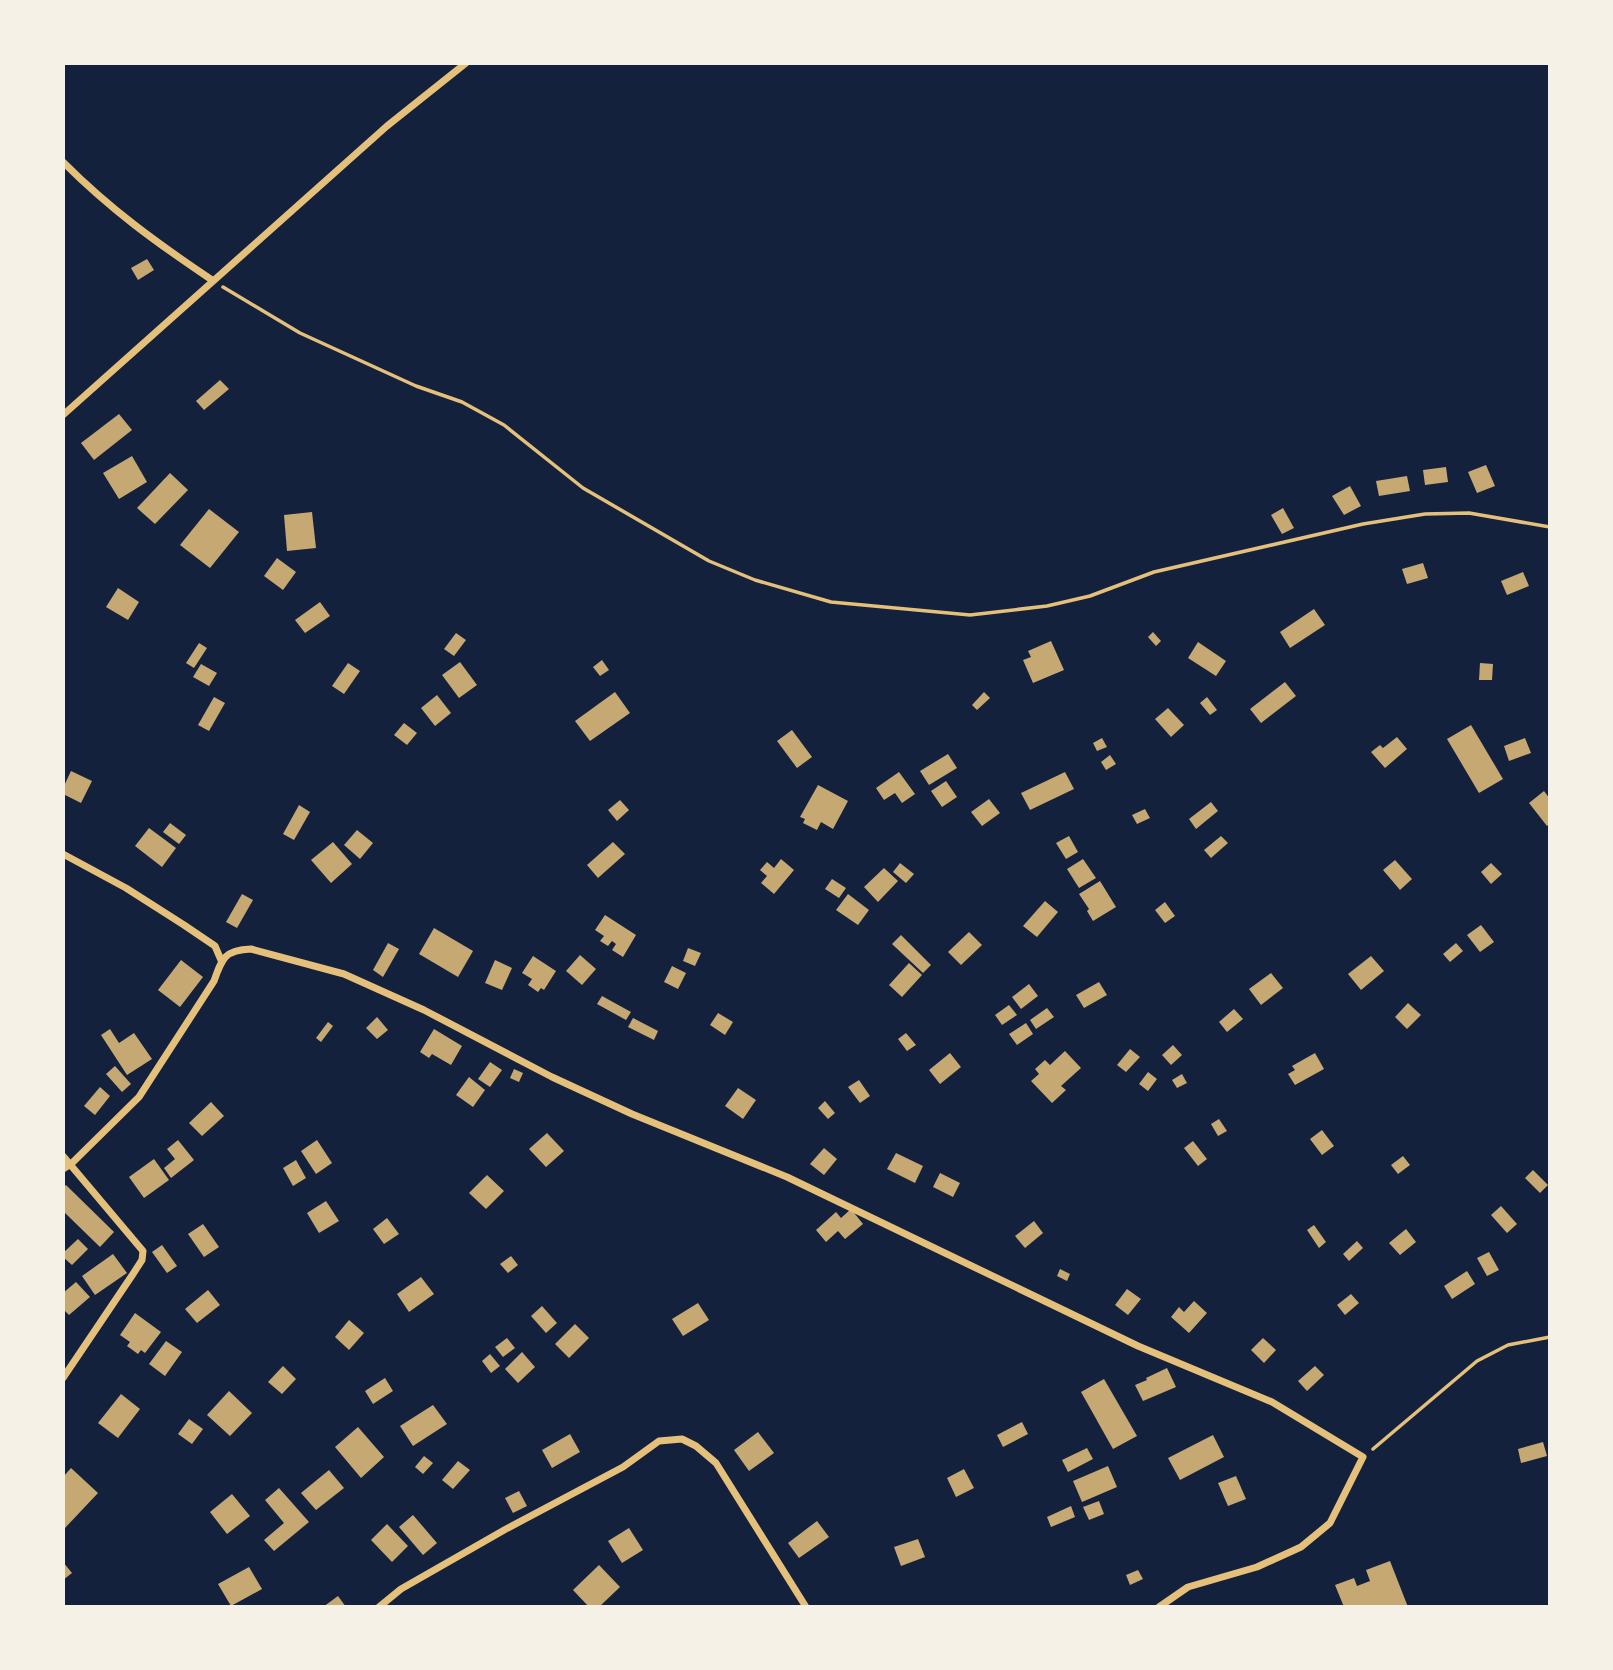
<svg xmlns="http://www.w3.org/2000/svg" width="1613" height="1670" viewBox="0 0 1613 1670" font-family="'Public Sans',sans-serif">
<rect width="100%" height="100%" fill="#14213d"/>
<g fill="#c6a872">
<path d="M147 259 154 270 138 280 131 268Z"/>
<path d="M220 380 229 389 204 410 196 401Z"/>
<path d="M119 414 132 430 94 460 81 443Z"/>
<path d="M132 456 147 482 119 499 103 473Z"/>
<path d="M1486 465 1495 486 1477 493 1468 472Z"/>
<path d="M1446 467 1448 482 1425 485 1423 470Z"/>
<path d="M170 473 188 490 155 524 137 508Z"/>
<path d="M1407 476 1410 491 1379 496 1376 481Z"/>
<path d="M1350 486 1361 506 1344 515 1332 496Z"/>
<path d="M1283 508 1294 528 1282 534 1271 515Z"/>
<path d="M209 509 239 532 210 568 180 545Z"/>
<path d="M312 512 316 548 287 551 284 515Z"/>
<path d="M277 558 296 572 283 590 264 576Z"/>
<path d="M1423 563 1428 578 1407 584 1402 569Z"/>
<path d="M1523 572 1529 586 1507 595 1501 581Z"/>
<path d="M118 588 139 602 128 620 106 607Z"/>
<path d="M320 602 330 616 305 633 295 620Z"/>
<path d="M1314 609 1325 625 1290 648 1280 632Z"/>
<path d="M1153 632 1161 641 1156 646 1148 637Z"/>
<path d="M456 633 466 640 454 656 444 649Z"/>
<path d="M1051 641 1064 670 1033 683 1023 660 1031 657 1028 651Z"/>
<path d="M1198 642 1226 661 1216 676 1188 658Z"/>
<path d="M199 643 207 648 194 668 186 663Z"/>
<path d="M602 660 609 670 600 676 593 667Z"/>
<path d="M460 662 477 685 459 698 442 675Z"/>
<path d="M348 663 360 671 344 694 332 686Z"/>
<path d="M1480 663 1493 664 1492 680H1479Z"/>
<path d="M201 664 217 673 209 686 193 677Z"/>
<path d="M1285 682 1296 696 1261 723 1250 709Z"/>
<path d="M615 692 630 713 590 741 575 721Z"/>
<path d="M984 692 990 698 977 710 972 705Z"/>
<path d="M437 695 451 713 435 726 421 708Z"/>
<path d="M214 697 225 703 209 731 198 725Z"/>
<path d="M1207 697 1217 710 1210 715 1200 703Z"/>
<path d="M1168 708 1184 725 1171 737 1155 719Z"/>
<path d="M404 723 417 733 407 745 394 735Z"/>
<path d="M1471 725 1503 779 1479 793 1447 739Z"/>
<path d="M792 730 812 757 797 768 777 741Z"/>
<path d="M1397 737 1407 749 1385 768 1371 752 1380 745 1383 748Z"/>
<path d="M1102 738 1107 747 1097 751 1093 743Z"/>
<path d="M1525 738 1531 753 1509 761 1504 746Z"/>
<path d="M948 754 957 768 929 785 920 771Z"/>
<path d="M1110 755 1116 764 1106 770 1101 762Z"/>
<path d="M71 771 92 781 81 803 63 794V788Z"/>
<path d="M899 772 915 794 902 803 895 793 884 800 876 788Z"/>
<path d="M1065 772 1074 789 1030 810 1021 793Z"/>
<path d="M946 781 957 797 942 807 931 791Z"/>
<path d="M818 785 848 801 833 829 821 822 817 830 803 823 805 819 800 817Z"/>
<path d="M1544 791 1550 799V823L1547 826 1529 803Z"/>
<path d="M989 799 1000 813 982 826 971 812Z"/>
<path d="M620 800 629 810 617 821 608 810Z"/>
<path d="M1211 802 1218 811 1196 829 1189 819Z"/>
<path d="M299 805 310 812 294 840 283 834Z"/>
<path d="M1145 809 1150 818 1137 824 1132 815Z"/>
<path d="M170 823 186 835 179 844 163 832Z"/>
<path d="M149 828 176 848 162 867 135 846Z"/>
<path d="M357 830 373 843 360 859 344 845Z"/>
<path d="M1069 836 1078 852 1066 859 1056 843Z"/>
<path d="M1221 836 1228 843 1211 858 1204 850Z"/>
<path d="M333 842 352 864 331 883 311 860Z"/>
<path d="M613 842 625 854 598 878 587 865Z"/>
<path d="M781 859 794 870 774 894 761 883 767 876 760 870 767 862 774 868Z"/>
<path d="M1083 859 1096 878 1079 888 1067 869Z"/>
<path d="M1395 860 1412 879 1400 890 1383 870Z"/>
<path d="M900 863 914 874 906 883 893 872Z"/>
<path d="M1491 863 1502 874 1491 884 1481 872Z"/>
<path d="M884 868 898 881 878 902 864 887Z"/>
<path d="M832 879 846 888 839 898 825 889Z"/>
<path d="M1100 881 1116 907 1093 921 1087 911 1089 909 1079 894Z"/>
<path d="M242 894 253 900 237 928 226 922Z"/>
<path d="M848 894 869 910 858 925 836 910Z"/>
<path d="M1045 901 1058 912 1037 937 1023 926Z"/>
<path d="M1165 902 1175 916 1165 923 1155 910Z"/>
<path d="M605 915 636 935 623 957 612 950 616 944 612 941 608 946 600 941 604 936 595 930Z"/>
<path d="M1481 925 1494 942 1480 952 1467 935Z"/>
<path d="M434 928 473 951 458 977 419 954Z"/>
<path d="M969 932 982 945 961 965 948 952Z"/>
<path d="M901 935 931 965 923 973 892 944Z"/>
<path d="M388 943 399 949 383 977 373 970Z"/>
<path d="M1456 943 1463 951 1450 962 1443 954Z"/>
<path d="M688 948 701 953 695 966 683 961Z"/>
<path d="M580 955 596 969 582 985 566 971Z"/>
<path d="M533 956 556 971 544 990 541 988 538 992 528 985 532 979 522 973Z"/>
<path d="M1371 956 1384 971 1361 990 1348 974Z"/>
<path d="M181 960 203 977 180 1007 158 990Z"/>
<path d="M495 960 512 968 502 990 485 983Z"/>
<path d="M909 963 922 975 902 997 889 985Z"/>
<path d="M672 966 686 973 678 989 664 982Z"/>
<path d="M1271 973 1283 988 1261 1005 1249 989Z"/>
<path d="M1099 982 1107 995 1084 1008 1076 995Z"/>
<path d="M1029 984 1038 996 1021 1009 1012 997Z"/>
<path d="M602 996 631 1012 626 1020 597 1004Z"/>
<path d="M1408 1003 1421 1015 1407 1029 1395 1017Z"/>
<path d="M1009 1005 1017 1015 1002 1025 995 1015Z"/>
<path d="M1047 1008 1054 1017 1036 1029 1030 1020Z"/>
<path d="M1234 1009 1243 1019 1227 1032 1219 1022Z"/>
<path d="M718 1013 733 1022 725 1035 710 1025Z"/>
<path d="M377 1017 388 1030 377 1039 366 1028Z"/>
<path d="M633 1018 658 1031 654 1040 628 1027Z"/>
<path d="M328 1022 333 1026 321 1042 316 1038Z"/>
<path d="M1026 1023 1033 1034 1017 1045 1009 1034Z"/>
<path d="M110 1029 119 1043 134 1033 152 1059 127 1075 101 1035Z"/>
<path d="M434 1029 462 1046 451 1065 432 1054 429 1058 420 1052Z"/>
<path d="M906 1033 916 1045 907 1051 898 1039Z"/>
<path d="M1173 1045 1182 1055 1171 1065 1162 1055Z"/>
<path d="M1130 1049 1140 1057 1126 1072 1117 1065Z"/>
<path d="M1065 1051 1081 1068 1061 1086 1066 1090 1052 1103 1031 1081 1039 1074 1035 1069 1045 1060 1050 1065Z"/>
<path d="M950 1053 961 1067 940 1084 929 1070Z"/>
<path d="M1315 1053 1324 1069 1295 1085 1288 1074 1295 1070 1292 1066Z"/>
<path d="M490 1062 502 1070 490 1087 478 1079Z"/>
<path d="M115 1066 131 1084 122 1092 106 1074Z"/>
<path d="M514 1069 523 1073 519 1082 510 1078Z"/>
<path d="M1148 1072 1157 1079 1148 1091 1139 1084Z"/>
<path d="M1182 1074 1187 1083 1177 1088 1172 1080Z"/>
<path d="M469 1077 485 1090 473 1107 456 1095Z"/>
<path d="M859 1080 870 1096 860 1103 848 1087Z"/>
<path d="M100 1087 110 1096 95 1115 84 1106Z"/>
<path d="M738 1088 756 1100 743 1119 725 1106Z"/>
<path d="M825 1101 835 1113 828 1119 818 1108Z"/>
<path d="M211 1102 224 1116 202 1136 189 1123Z"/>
<path d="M1219 1119 1227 1131 1218 1136 1211 1124Z"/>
<path d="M1322 1130 1334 1146 1322 1155 1310 1139Z"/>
<path d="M547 1133 564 1151 546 1167 529 1149Z"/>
<path d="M178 1140 194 1160 171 1178 164 1168 175 1159 167 1149Z"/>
<path d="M317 1140 332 1163 316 1174 301 1151Z"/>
<path d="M1193 1141 1207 1159 1198 1166 1184 1148Z"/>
<path d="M824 1148 837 1159 824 1175 810 1164Z"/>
<path d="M896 1153 923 1166 915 1183 887 1169Z"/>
<path d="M1403 1156 1410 1165 1398 1174 1391 1165Z"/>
<path d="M154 1159 169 1180 144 1198 129 1177Z"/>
<path d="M296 1160 306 1178 293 1186 283 1168Z"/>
<path d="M1533 1170 1548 1185 1540 1193 1525 1178Z"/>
<path d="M940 1173 960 1183 953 1197 933 1187Z"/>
<path d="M487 1175 504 1191 486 1209 469 1193Z"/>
<path d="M66 1185 114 1232 100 1247 63 1211V1188Z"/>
<path d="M326 1201 339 1221 319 1233 307 1213Z"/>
<path d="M1501 1206 1517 1224 1507 1233 1491 1215Z"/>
<path d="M851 1209 863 1224 845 1239 838 1231 826 1242 816 1230 836 1212 841 1218Z"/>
<path d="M387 1218 399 1234 384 1244 373 1229Z"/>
<path d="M1034 1221 1043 1233 1025 1248 1015 1236Z"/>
<path d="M203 1224 219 1247 204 1257 188 1234Z"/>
<path d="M1314 1225 1326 1242 1319 1248 1307 1230Z"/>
<path d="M1406 1229 1416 1242 1400 1255 1389 1243Z"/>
<path d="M78 1239 88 1249 72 1265 63 1257V1253Z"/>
<path d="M1357 1241 1363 1248 1349 1261 1343 1254Z"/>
<path d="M162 1245 177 1266 167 1273 152 1252Z"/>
<path d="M1489 1252 1499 1270 1487 1276 1477 1258Z"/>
<path d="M113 1254 127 1273 95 1295 82 1276Z"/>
<path d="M511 1256 518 1265 508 1273 500 1264Z"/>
<path d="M1060 1269 1070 1274 1067 1281 1057 1276Z"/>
<path d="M1467 1271 1475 1284 1452 1299 1444 1286Z"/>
<path d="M421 1277 434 1294 409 1312 397 1294Z"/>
<path d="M76 1282 90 1297 69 1315 63 1309V1293Z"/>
<path d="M1127 1289 1141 1299 1128 1315 1115 1305Z"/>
<path d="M208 1290 220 1305 197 1323 185 1309Z"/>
<path d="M1351 1294 1359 1303 1345 1315 1337 1305Z"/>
<path d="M1194 1301 1207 1313 1189 1333 1171 1317 1179 1307 1184 1312Z"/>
<path d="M698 1303 709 1320 683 1336 672 1319Z"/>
<path d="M542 1306 557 1323 546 1333 531 1316Z"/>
<path d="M135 1313 161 1332 145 1353 141 1350 138 1354 127 1346 130 1342 120 1335Z"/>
<path d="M349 1320 364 1333 349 1350 335 1337Z"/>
<path d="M575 1324 589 1338 569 1358 555 1344Z"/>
<path d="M507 1338 515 1348 503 1357 495 1347Z"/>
<path d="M1263 1338 1276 1350 1264 1363 1251 1350Z"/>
<path d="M166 1341 182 1352 165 1376 149 1364Z"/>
<path d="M522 1352 535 1367 518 1383 505 1369Z"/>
<path d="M490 1354 500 1366 491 1373 482 1361Z"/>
<path d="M283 1366 296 1379 282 1394 268 1382Z"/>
<path d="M1315 1366 1324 1375 1307 1391 1298 1381Z"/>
<path d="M1167 1368 1176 1387 1143 1401 1135 1385 1147 1380 1146 1378Z"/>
<path d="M385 1378 393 1391 373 1404 365 1391Z"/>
<path d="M1104 1379 1137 1436 1113 1449 1081 1392Z"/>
<path d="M229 1391 252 1413 230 1436 207 1415Z"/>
<path d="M121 1394 140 1409 118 1438 98 1423Z"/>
<path d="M433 1405 447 1424 413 1446 400 1426Z"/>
<path d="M189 1419 203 1429 192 1444 178 1434Z"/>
<path d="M1022 1422 1028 1434 1003 1447 997 1435Z"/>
<path d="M358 1427 384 1457 361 1478 335 1447Z"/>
<path d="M758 1432 774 1453 749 1471 734 1450Z"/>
<path d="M570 1434 580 1452 552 1468 542 1450Z"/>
<path d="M1213 1435 1224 1457 1180 1480 1168 1458Z"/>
<path d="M1543 1442 1547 1456 1521 1463 1518 1449Z"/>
<path d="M1087 1448 1093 1459 1068 1472 1062 1460Z"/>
<path d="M424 1456 433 1463 423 1474 415 1467Z"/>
<path d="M458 1461 470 1470 453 1489 442 1480Z"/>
<path d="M1108 1466 1117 1487 1082 1502 1073 1481Z"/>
<path d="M71 1468 98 1493 65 1528 63 1525V1477Z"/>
<path d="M964 1469 974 1488 956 1497 947 1478Z"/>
<path d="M329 1470 344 1488 316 1510 301 1493Z"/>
<path d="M1236 1476 1246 1499 1228 1506 1218 1483Z"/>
<path d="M279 1488 309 1522 274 1551 264 1540 284 1523 265 1500Z"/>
<path d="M519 1491 527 1506 513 1513 505 1498Z"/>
<path d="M232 1494 250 1516 227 1534 210 1512Z"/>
<path d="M1099 1501 1104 1514 1089 1520 1083 1507Z"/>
<path d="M1071 1506 1075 1517 1051 1527 1047 1517Z"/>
<path d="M413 1515 437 1543 423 1555 399 1527Z"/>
<path d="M817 1521 829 1537 799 1558 788 1543Z"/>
<path d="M387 1524 408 1546 392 1562 371 1540Z"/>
<path d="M629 1528 643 1550 622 1563 608 1541Z"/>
<path d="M918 1539 925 1557 901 1566 894 1547Z"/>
<path d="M1390 1561 1408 1607H1344L1335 1585 1354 1578 1357 1586 1370 1581 1366 1570Z"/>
<path d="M63 1562 72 1573 63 1580Z"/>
<path d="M599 1565 620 1587 599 1607H589L573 1590Z"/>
<path d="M249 1567 262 1589 231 1606 218 1584Z"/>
<path d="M1138 1570 1143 1579 1130 1585 1126 1575Z"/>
<path d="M338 1596 346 1607H323Z"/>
</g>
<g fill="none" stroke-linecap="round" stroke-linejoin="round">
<g stroke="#e5c07b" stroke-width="3.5">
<path d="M223 287 300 333 416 386 462 402 504 425 583 488 709 561 755 580 831 602 970 615 1047 606 1090 596 1154 572 1363 524 1425 514 1469 513 1550 527"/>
<path d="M1373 1449 1477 1361 1508 1345 1550 1337"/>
</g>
<g stroke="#e5c07b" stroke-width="7">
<path d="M63 162C111 210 157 243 212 280"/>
<path d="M63 415 387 126 466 63"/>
<path d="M63 854 126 888 184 925 215 946 221 960"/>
<path d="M63 1156 143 1251 142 1260 133 1274 63 1378"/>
<path d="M63 1169 71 1164 139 1097 214 981C222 958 225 950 251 949L344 974 424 1010 552 1077 632 1114 787 1177 1138 1346 1272 1402 1363 1457 1330 1523 1301 1547 1257 1567 1188 1587 1159 1607"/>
<path d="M379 1607 401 1589 506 1529 623 1467 659 1441 682 1439 696 1446 716 1463 806 1607"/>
</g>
</g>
<rect width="1613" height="1670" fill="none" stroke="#f6f1e7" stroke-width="130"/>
</svg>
